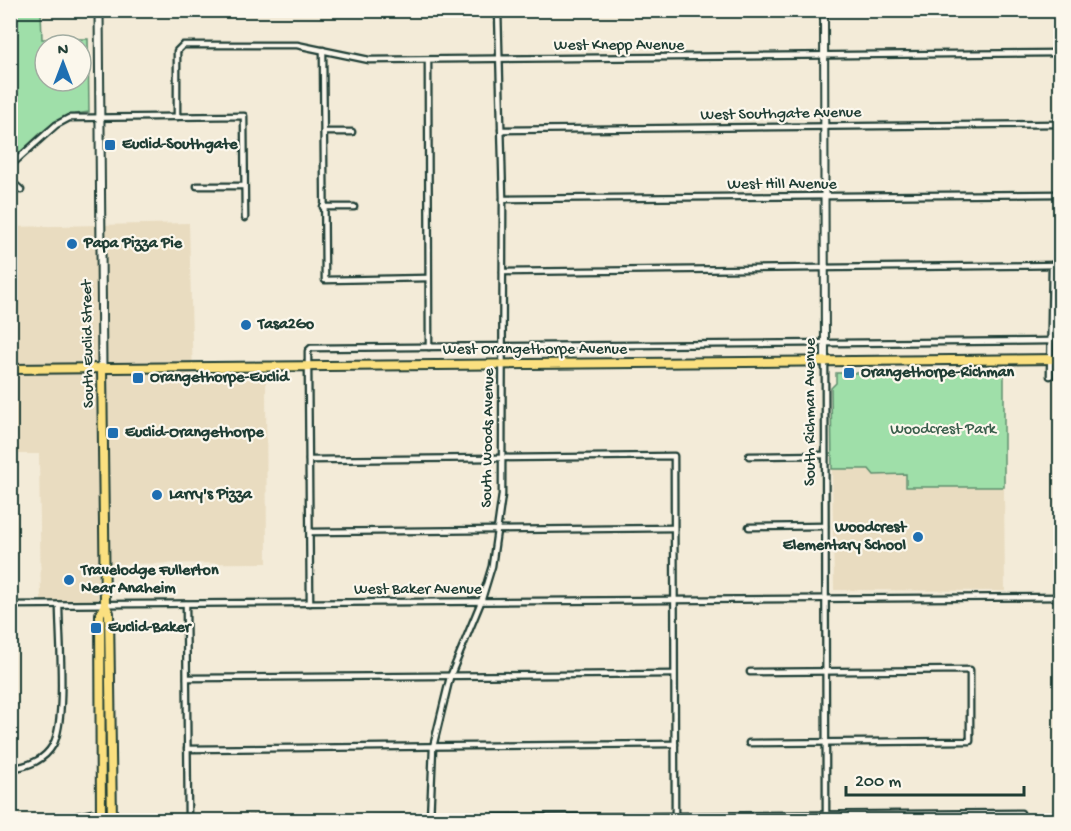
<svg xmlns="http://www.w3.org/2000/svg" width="1071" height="831" viewBox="0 0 1071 831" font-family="'Gochi Hand',sans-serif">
<rect width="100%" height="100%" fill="#f3ebd8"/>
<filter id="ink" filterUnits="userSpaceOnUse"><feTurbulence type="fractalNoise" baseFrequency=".0167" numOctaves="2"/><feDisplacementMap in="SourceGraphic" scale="12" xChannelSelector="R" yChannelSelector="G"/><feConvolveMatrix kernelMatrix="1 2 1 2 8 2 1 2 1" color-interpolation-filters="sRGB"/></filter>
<g filter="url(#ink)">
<g fill="#e9dcc0">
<path d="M189 223 193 380 266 379 267 563 98 564V600L41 602 39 454H11L10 227Z"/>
<path d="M832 469H869L875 475 906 474 907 487H1004L1005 591 834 590Z"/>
</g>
<g fill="#9fdfa9" stroke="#5f8e6e" stroke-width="1.5" fill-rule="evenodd">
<path d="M17 10 41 11 42 39H88L89 112C51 115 37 137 11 162L10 14ZM45 45H81V81H45Z"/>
<path d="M1004 372V487H906V474L874 475 869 469H832L831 388 836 383V373Z"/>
</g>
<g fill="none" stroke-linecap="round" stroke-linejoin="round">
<path stroke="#6395a6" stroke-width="1.5" d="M509 10 528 13 709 10"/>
<defs>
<g id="minor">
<path d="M323 50 325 280 428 278"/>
<path d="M428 60 429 347"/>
<path d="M177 117V51L183 45H297L369 60 1060 53"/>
<path d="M501 130 1060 124"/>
<path d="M324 132H352"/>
<path d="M10 166 56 125 69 118 244 116 245 218"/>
<path d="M10 180 21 190"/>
<path d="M197 186H244"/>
<path d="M503 199 1060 194"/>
<path d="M323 207H354"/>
<path d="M503 272 1060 265"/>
<path d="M825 361 826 814"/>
<path d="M1050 376 1052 265"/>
<path d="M749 456 825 455"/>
<path d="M309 460 674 456 675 820"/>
<path d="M749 527 825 526"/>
<path d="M310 532 674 528"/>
<path d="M310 603 308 365V351L311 348 1051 341"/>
<path d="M186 604 188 820"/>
<path d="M10 605 1060 597"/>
<path d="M187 678 674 674"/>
<path d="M749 743 970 741V670L750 672"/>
<path d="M187 749 675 744"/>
<path d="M10 769C28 766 44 761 53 745 67 719 59 637 59 605"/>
<path d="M430 819 433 747 450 677 481 602 492 566 502 495 503 199 498 10"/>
<path d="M198 820 1021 813"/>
</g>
<path id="tertiary" d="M824 10 825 361"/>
<path id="secondary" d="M99 10 102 368"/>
<g id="primary">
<path d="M10 369 1060 359"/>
<path d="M105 605 109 613 112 820"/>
<path d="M101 820 100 614 105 605 102 368"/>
</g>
<path id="motorway" d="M68 820 92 815 114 820"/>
</defs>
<use href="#minor" stroke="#1f3d34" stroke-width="9"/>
<use href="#tertiary" stroke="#1f3d34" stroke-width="10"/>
<use href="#secondary" stroke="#1f3d34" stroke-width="11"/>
<use href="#primary" stroke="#1f3d34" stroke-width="12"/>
<use href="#motorway" stroke="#1f3d34" stroke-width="13"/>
<use href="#minor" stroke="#fbf7ec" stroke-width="4.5"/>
<use href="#tertiary" stroke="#fbf7ec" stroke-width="6"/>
<use href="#secondary" stroke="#fbf7ec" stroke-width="7"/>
<use href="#primary" stroke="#fbe080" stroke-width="8"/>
<use href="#motorway" stroke="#fbe080" stroke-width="8"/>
</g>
</g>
<g fill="#1f6fb2" stroke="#fbf7ec" stroke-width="2">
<rect x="104" y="139" width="12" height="12" rx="3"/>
<circle cx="72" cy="244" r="6"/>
<circle cx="246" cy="325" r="6"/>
<rect x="843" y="367" width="12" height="12" rx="3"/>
<rect x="132" y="372" width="12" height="12" rx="3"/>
<rect x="107" y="427" width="12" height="12" rx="3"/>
<circle cx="157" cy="495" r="6"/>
<circle cx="918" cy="537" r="6"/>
<circle cx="69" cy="580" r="6"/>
<rect x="90" y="622" width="12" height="12" rx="3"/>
</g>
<g text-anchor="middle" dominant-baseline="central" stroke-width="4.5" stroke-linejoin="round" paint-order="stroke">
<g font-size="16" fill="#1f3d34" stroke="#fbf7ec">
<text x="619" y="46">West Knepp Avenue</text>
<text transform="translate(781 115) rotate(-1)">West Southgate Avenue</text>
<text x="782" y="185">West Hill Avenue</text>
<text transform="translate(89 344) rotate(-91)">South Euclid Street</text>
<text x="535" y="350">West Orangethorpe Avenue</text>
<text transform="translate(811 412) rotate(-90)">South Richman Avenue</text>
<text transform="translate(489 438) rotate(-89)">South Woods Avenue</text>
<text x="418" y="590">West Baker Avenue</text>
</g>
<g font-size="16" font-weight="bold" fill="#1f3d34" stroke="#fbf7ec" text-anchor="start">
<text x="122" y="145">Euclid-Southgate</text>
<text x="84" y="244">Papa Pizza Pie</text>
<text x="258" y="325">Tasa2Go</text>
<text x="861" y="373">Orangethorpe-Richman</text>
<text x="150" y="378">Orangethorpe-Euclid</text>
<text x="125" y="433">Euclid-Orangethorpe</text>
<text x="169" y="495">Larry's Pizza</text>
<text x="906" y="528" text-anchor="end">Woodcrest<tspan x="906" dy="18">Elementary School</tspan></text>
<text x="81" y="571">Travelodge Fullerton<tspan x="81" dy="18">Near Anaheim</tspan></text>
<text x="108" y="628">Euclid-Baker</text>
</g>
<g font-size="16" fill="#395d4b" stroke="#fbf7ec">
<text x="943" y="430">Woodcrest Park</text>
</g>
</g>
<rect width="1071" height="831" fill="none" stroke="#fbf7ec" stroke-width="36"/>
<rect x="18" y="18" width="1035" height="795" fill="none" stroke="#1f3d34" stroke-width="2" filter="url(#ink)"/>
<g transform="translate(63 63)"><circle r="28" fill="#fbf7ec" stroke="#a3ada2" stroke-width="1.5"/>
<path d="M0-4.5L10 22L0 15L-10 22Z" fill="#1f6fb2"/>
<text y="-9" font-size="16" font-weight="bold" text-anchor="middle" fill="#1f3d34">N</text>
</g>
<path d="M846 786v9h178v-9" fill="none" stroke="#1f3d34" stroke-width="3"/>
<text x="855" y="786" font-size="18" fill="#1f3d34" stroke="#fbf7ec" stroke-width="4.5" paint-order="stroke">200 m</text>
</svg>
